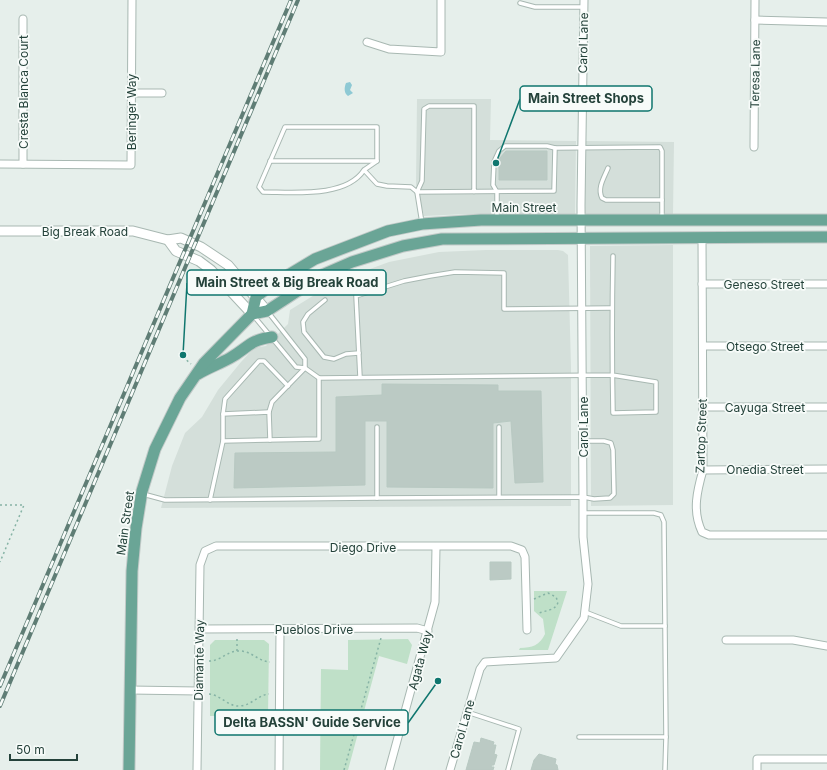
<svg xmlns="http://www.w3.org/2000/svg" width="827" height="770" viewBox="0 0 827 770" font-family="Inter,sans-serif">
<rect width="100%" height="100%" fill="#e6efeb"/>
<g fill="#d4dfda">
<path d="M417 99H491L490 140 576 141 575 215 465 214 424 216 416 184Z"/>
<path d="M586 141 674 142 673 214 584 216Z"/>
<path d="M673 245V505L591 506 590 246Z"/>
<path d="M486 250H558L563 251 568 255 571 367V506L161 508 172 466 185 433 202 417 218 390 241 362 254 348 266 346 288 324 290 310 329 286 351 276 389 262 439 252Z"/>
</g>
<g fill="#bfe0c8">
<path d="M534 591H567L548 650H519L520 648C532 648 540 645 545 634L543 619 534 611Z"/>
<path d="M408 639 412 645 407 664 379 656 348 770H320L321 669 348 670V640Z"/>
<path d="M215 640H264L269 644 268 716H210V645Z"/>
</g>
<path fill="#8ec9d4" d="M350 82 352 85 350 90 353 93 348 96C344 93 344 88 346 83Z"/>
<g fill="#bbcac4" stroke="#b8c9c2">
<path d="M506 151H547V180H499V159Z"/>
<path d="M382 384 498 385V391H541L543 482 515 483 511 421 493 423V488L387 487V421H365V485L234 488 235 453 336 452V397L382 395Z"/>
<path d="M490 562H511V579L490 580Z"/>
<path d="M481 738 494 742 493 745H496L494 754 497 755 494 765H492L491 767H494L493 770H466L474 742 480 743Z"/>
<path d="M539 754 556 759 555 764 557 765 558 770H531L534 760Z"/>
</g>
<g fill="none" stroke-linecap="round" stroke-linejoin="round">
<defs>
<g id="service">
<path d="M520 3 535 7H584"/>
<path d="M270 161H377"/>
<path d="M608 168C604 178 597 188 602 198L606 200H662"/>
<path d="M364 170C346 198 293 192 263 192L259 187 285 127H377V161L364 170 377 184 387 186 411 187 417 192 422 223"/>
<path d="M474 192V106H429L424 109 422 181 417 192 554 191 555 148 660 147 662 151V218"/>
<path d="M497 218V192L493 185 494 162 499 151 505 146H547L555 148"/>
<path d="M325 300 308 314 303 322 304 332 324 357 334 359 346 354 359 353"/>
<path d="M253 315 296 367 305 368V359L268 312"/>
<path d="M360 377 356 296 404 281 430 276 455 272 504 273V309L612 308"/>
<path d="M319 378 612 375 656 382V412L613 413C612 360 612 308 613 256"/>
<path d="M223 414 225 399 259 361H264L288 386"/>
<path d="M377 427V498L583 497 594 499 610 498 614 494 613 450 611 443 604 441H583"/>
<path d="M223 441 319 439V378L305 368 272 402 269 412"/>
<path d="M143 494 165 500 377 498"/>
<path d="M499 497V427"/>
<path d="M210 500 223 441V414L269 412 270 440"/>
<path d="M583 513H654L661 515 664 522 666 737"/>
<path d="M585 612 621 626H665"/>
<path d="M467 712 519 729 508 770"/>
<path d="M579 737H666L665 770"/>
</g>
<g id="minor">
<path d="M755 20 827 22"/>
<path d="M367 42 389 49 441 52V0"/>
<path d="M131 93H162"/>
<path d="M754 147 755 0"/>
<path d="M0 164 131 165 132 0"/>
<path d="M23 164V19"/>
<path d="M702 237 703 470C697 491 692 511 702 532L709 535H827"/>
<path d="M702 284H827"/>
<path d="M703 346H827"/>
<path d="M703 407H827"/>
<path d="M703 470 827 469"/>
<path d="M200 629 417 628 428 631"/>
<path d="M726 640H793L827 646"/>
<path d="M130 690 198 691"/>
<path d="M197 770 200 565 205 551 216 546H511L522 550 525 557 527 630"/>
<path d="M279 770 280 629"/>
<path d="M389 770 435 602 436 547"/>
<path d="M450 770 480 669 485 662 556 658 584 618 588 584 583 537V497L581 205 584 0"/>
<path d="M757 770V759H827"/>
</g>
<g id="tertiary">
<path d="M0 231H133L168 240 181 238 201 247 228 265 267 311"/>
<path d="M168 240 176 251 199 261 211 270 252 314"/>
</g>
<g id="primary">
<path d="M252 314 256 297 270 286 315 259 388 231 422 224 481 220H827"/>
<path d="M198 374C208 368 219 364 230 358 248 348 249 340 272 337"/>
<path d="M129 770 132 571 136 528 142 491 155 449 180 398 204 363 252 314 267 311 322 275 352 262 403 246 442 239 827 237"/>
</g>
</defs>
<use href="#service" stroke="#a8b8b2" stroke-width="5.5"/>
<use href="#minor" stroke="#a8b8b2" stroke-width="9"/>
<use href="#tertiary" stroke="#a8b8b2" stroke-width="11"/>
<use href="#primary" stroke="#c2cac8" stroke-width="13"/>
<g stroke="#86b3a5" stroke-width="1.5" stroke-dasharray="2 3" stroke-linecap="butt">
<path d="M183 357 191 364"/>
<path d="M0 505H24L0 562"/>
<path d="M534 599 548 593 556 597 558 602C556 611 545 610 537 614"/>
<path d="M237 639V651"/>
<path d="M209 661C221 661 227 651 238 651 251 650 257 661 270 662"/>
<path d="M209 694C221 695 228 707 240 706 252 705 258 695 269 694"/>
<path d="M344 770 381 638"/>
</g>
<use href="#service" stroke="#fff" stroke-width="3.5"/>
<use href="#minor" stroke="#fff" stroke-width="7"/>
<use href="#tertiary" stroke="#fff" stroke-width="9"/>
<use href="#primary" stroke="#6aa596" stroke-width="11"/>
<defs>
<g id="rail">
<path d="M0 686 291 0"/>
<path d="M0 706 298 0"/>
</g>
</defs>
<use href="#rail" stroke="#5f7d75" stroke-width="4"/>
<use href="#rail" stroke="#f7fbf9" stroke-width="2.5" stroke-dasharray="8" stroke-linecap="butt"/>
</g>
<g text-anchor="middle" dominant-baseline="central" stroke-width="3.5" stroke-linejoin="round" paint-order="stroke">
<g font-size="12" fill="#24423a" stroke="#f7fbf9">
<text transform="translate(583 43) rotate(-89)">Carol Lane</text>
<text transform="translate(755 74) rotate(-89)">Teresa Lane</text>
<text transform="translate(23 92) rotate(-90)">Cresta Blanca Court</text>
<text transform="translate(131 112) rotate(-90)">Beringer Way</text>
<text x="524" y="207">Main Street</text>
<text x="85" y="231">Big Break Road</text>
<text x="764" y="284">Geneso Street</text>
<text x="765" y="346">Otsego Street</text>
<text x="765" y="407">Cayuga Street</text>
<text transform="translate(583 427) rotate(-90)">Carol Lane</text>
<text transform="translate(701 436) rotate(-88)">Zartop Street</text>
<text x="765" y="469">Onedia Street</text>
<text transform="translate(125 523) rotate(-82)">Main Street</text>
<text x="363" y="547">Diego Drive</text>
<text x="314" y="629">Pueblos Drive</text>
<text transform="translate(199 660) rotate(-89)">Diamante Way</text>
<text transform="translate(420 660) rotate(-75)">Agata Way</text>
<text transform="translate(462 729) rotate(-74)">Carol Lane</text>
</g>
</g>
<path fill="none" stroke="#0f766e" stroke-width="1.5" d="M496 163L520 99M183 355L187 283M438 681L408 723"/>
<g fill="#0f766e" stroke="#f7fbf9" stroke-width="1.5">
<circle cx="496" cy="163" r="4"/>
<circle cx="183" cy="355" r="4"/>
<circle cx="438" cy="681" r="4"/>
</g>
<g fill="#f7fbf9" stroke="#0f766e" stroke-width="1.5">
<rect x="520" y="86" width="132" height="25" rx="4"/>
<rect x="187" y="270" width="199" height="25" rx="4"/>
<rect x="215" y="710" width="193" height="25" rx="4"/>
</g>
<g font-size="13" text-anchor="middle" font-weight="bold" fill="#24423a">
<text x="586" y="103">Main Street Shops</text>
<text x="287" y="287">Main Street &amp; Big Break Road</text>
<text x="312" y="727">Delta BASSN' Guide Service</text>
</g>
<path d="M10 754v6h67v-6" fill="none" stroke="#24423a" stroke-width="2"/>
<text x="16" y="754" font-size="12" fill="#24423a" stroke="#f7fbf9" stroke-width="3" paint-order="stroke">50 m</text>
</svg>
